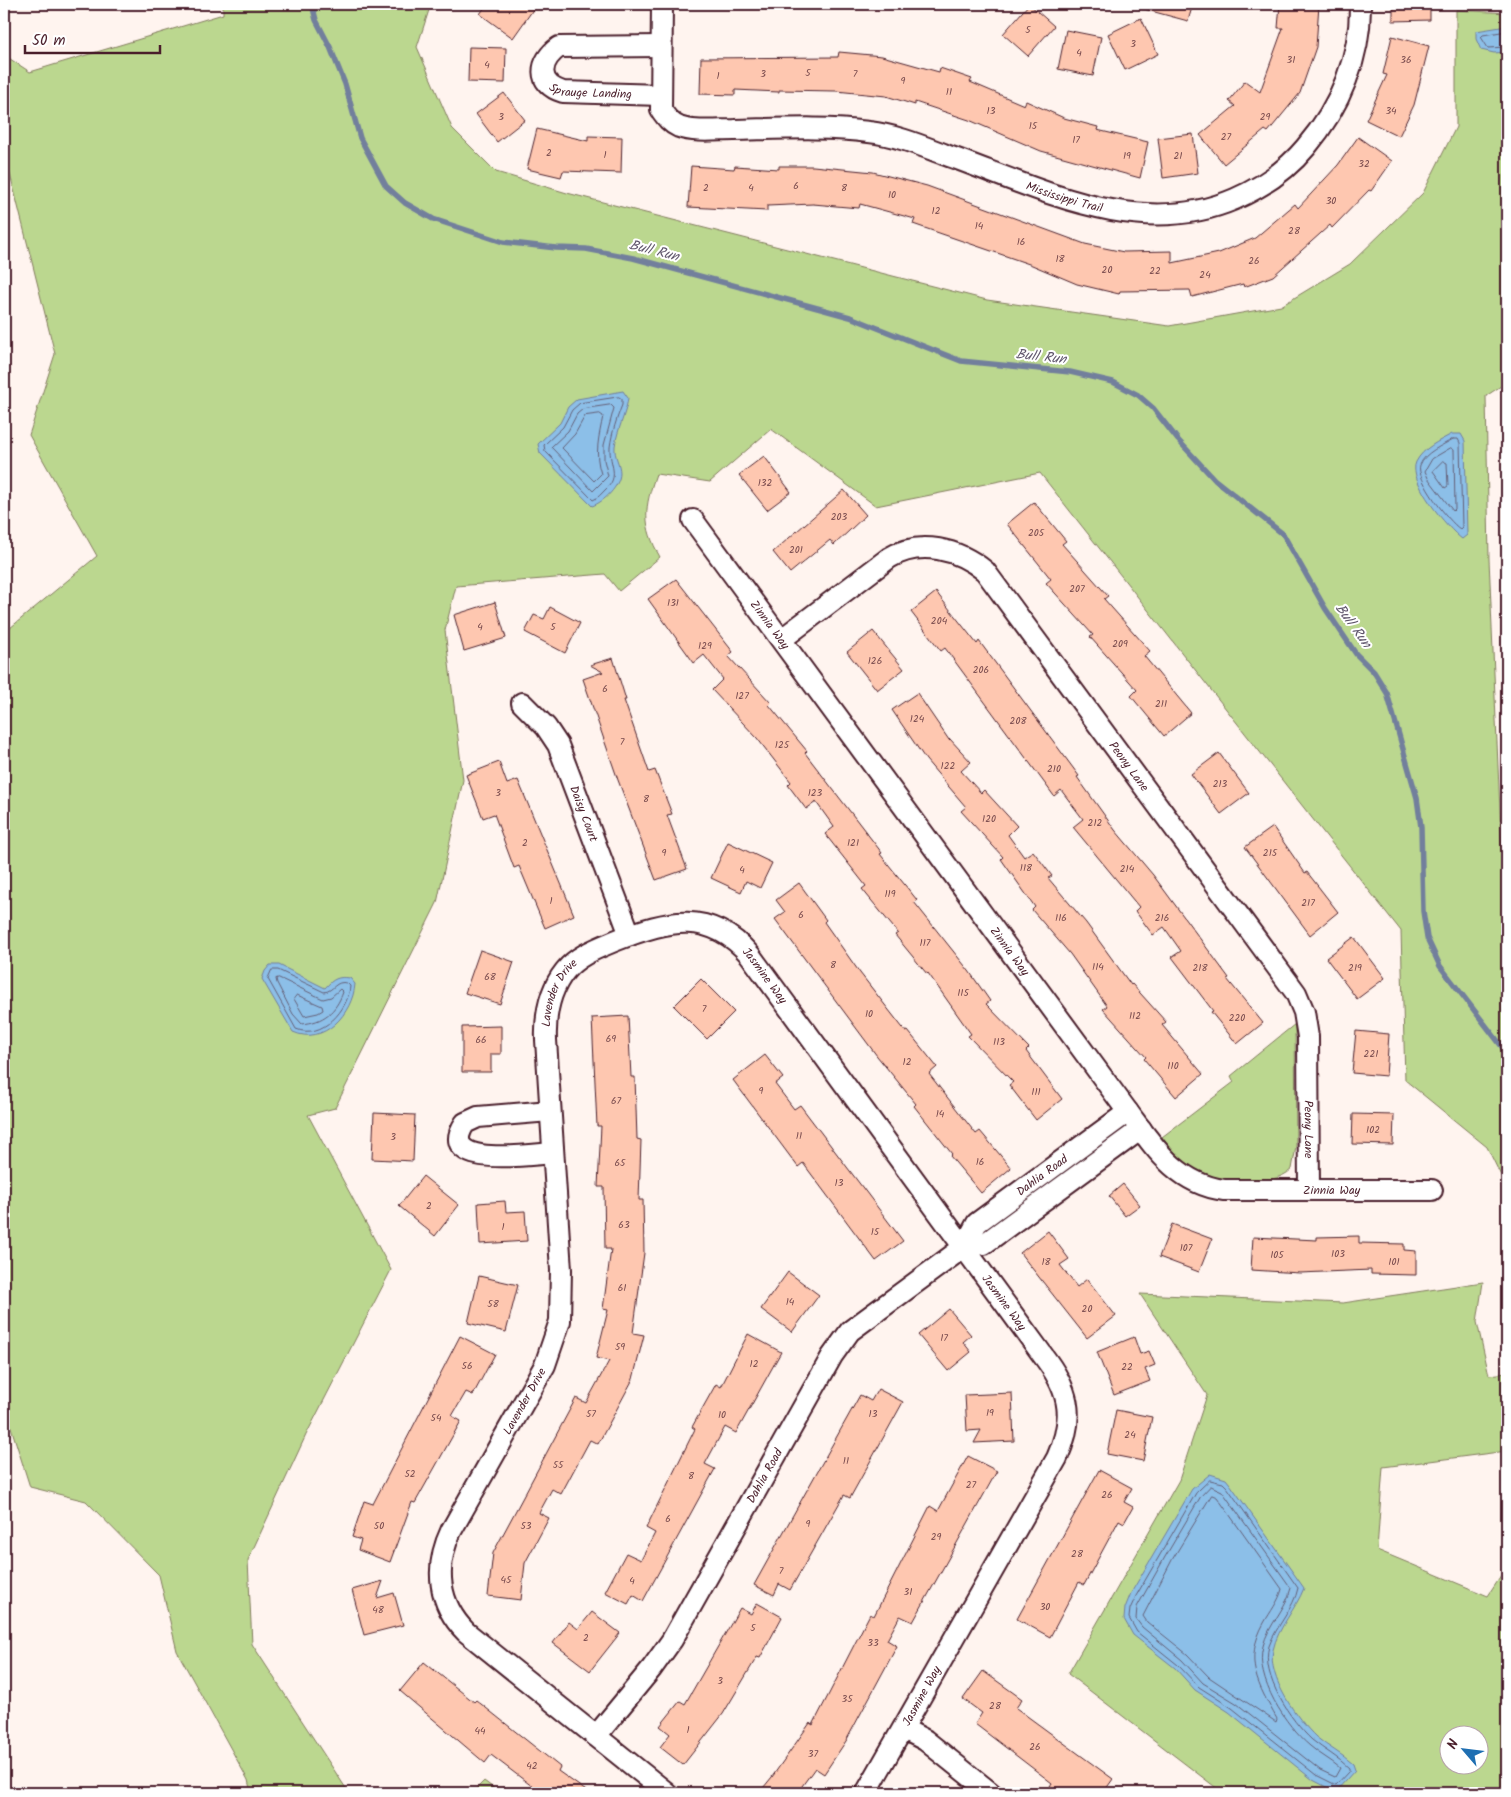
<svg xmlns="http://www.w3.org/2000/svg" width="1511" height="1797" viewBox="0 0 1511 1797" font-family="Kalam,sans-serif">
<rect width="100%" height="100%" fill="#fff4ef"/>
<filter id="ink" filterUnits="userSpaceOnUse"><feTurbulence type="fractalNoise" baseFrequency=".02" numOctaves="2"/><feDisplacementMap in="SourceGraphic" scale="10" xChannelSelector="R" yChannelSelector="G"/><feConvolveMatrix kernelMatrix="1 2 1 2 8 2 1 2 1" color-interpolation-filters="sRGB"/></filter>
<g filter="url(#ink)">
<g fill="#bbd78f" stroke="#827b5d" fill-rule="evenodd">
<path d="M223 4H431L417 47 452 128 496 172 567 193 987 300 1169 326 1281 306 1350 264 1423 193 1456 127V10L1507 13V382L1486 396 1489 559 1505 926H1507V1188L1487 1147 1405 1080 1401 931 1040 473 876 506 771 429 710 482 656 474C644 508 642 525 660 557L619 591 605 574 456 586 445 630 463 780 437 903 335 1108 308 1115 391 1270 306 1435 248 1560 252 1644 349 1793H251L248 1780 177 1651 159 1575 86 1501 30 1487 4 1405V633L97 556 29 435 55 354 4 150V55L30 72 223 14Z"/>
<path d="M1295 1024 1296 1147 1292 1169C1271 1190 1208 1182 1185 1164 1176 1158 1169 1146 1162 1137L1234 1082 1231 1076Z"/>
<path d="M1483 1282 1477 1322 1489 1375 1507 1373V1451L1383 1467 1377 1550 1488 1596 1507 1567V1793H1223L1068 1674 1179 1480 1207 1395 1140 1294 1343 1303ZM1448 1734H1478V1764H1448Z"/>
<path d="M484 1781 500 1793H472Z"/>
</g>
<g fill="#8cbfe8" stroke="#727f9c">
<path d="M1507 26V52L1494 53 1481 50 1476 39V31Z"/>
<path d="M623 391 628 398C626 414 617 430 615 446 614 457 620 463 620 473 620 486 604 502 592 506L540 453 538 444 560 423 568 407 577 399Z"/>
<path d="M1452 434H1461L1465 441 1467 535 1462 539C1448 529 1407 480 1416 462 1423 448 1439 441 1452 434Z"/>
<path d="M270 965H279L325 988C333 979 338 976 350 978L355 984C353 1013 324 1046 293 1032L262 979 265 971Z"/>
<path d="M1210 1474 1226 1479 1230 1484 1304 1588C1296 1609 1278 1627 1273 1650 1267 1677 1297 1719 1316 1737 1328 1747 1342 1754 1353 1764L1355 1770 1337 1790 1334 1791 1313 1780 1229 1712 1195 1690 1175 1668 1133 1635 1124 1619 1125 1608 1131 1593 1192 1489Z"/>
</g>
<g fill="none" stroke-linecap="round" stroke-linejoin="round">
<g stroke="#645f77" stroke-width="1">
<path d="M1507 31 1483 35 1481 37 1488 48 1507 47"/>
<path d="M619 397 622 399V405C617 418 612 432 610 447 609 465 621 476 605 490 601 494 598 498 593 500L545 451 544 445 563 427 572 410 580 403Z"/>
<path d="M611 405 614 408 604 445V460L608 476 593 491 551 447 568 431 577 414 583 409Z"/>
<path d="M600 414 603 416C599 437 594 453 601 474L594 481 562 448 575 434 585 416Z"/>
<path d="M1453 439H1458L1460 443 1462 527 1460 529C1449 522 1415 478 1420 465 1425 452 1442 446 1453 439Z"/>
<path d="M1451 448 1454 450 1455 509 1453 511 1428 478 1425 471 1432 459Z"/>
<path d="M1443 461 1447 463 1448 486 1445 488 1433 471Z"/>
<path d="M272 970H278L324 992C334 991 335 980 347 983L350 986C349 1009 322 1040 296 1029L268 979Z"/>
<path d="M279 978 323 999 331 997 340 989 343 992C336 1012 323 1022 302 1024L293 1014 277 983 276 979Z"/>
<path d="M297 995 322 1006 323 1010 318 1013 304 1016 294 999Z"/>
<path d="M1210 1480 1223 1483 1227 1487 1298 1588C1294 1608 1276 1626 1269 1646 1260 1675 1291 1721 1312 1740 1324 1750 1338 1757 1349 1768V1771L1336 1785 1316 1775 1232 1708 1199 1687 1178 1665 1137 1632 1129 1618 1130 1609 1136 1596 1196 1493Z"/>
<path d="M1211 1486 1222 1491 1291 1588C1286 1609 1268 1625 1263 1646 1254 1678 1286 1726 1310 1746 1319 1754 1331 1760 1340 1768L1335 1777 1320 1770 1236 1703 1203 1683 1182 1660 1142 1627 1136 1619 1137 1607 1165 1557 1201 1496Z"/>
<path d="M1212 1495 1217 1497 1282 1589C1279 1601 1270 1612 1264 1623 1243 1661 1258 1685 1277 1719L1276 1722 1209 1677 1187 1654 1147 1622 1143 1616 1172 1560Z"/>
</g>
<path stroke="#727f9c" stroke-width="5.5" d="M312 4 316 20 330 47 345 84 360 138 386 186 405 203 433 219 503 242 556 248 586 249 633 258 821 309 850 317 961 361 1070 372 1113 382 1138 395 1153 408 1178 440 1215 480 1283 534 1325 608 1356 654 1374 672 1387 693 1417 798 1421 827 1423 911 1427 938 1440 966 1507 1053"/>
</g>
<g fill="#fec7b0" stroke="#4a1f2b">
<path d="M487 4H537L513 38 480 14Z"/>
<path d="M1029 4 1054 26 1028 56 1003 34Z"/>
<path d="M1141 4H1193L1188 21 1140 8Z"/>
<path d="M1280 4H1319L1316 47 1300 93 1268 132 1265 130 1224 164 1200 135 1235 106 1229 101 1245 81 1260 92 1283 28H1278Z"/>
<path d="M1393 4H1430V20L1393 21Z"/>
<path d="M1141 18 1158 54 1125 70 1108 34Z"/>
<path d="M1066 30 1101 37 1093 76 1058 69Z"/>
<path d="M1392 36 1429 46 1414 105 1399 136 1366 120 1387 75 1383 74Z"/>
<path d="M469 47 506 48 505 83 468 82Z"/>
<path d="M839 52 882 56 939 72 940 68 972 79 970 82 1024 105 1026 101 1064 118 1098 127 1097 130 1148 142 1140 178 1041 151 969 120 915 102V105L886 96 836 91 779 90V92L735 90V95L700 94 701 58 838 57Z"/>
<path d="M504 93 525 120 497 142 476 114Z"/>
<path d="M537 129 588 141V136L622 137 621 173 563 171 561 177 527 169Z"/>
<path d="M1193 134 1198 173 1163 178 1158 138Z"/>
<path d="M1358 137 1392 161 1371 191 1369 190 1332 228 1330 225 1273 276 1244 287 1243 284 1192 297 1190 290 1120 291 1119 294 1077 284 1032 265 913 224 915 219 860 204 859 208 813 204 767 206V211L688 207 691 166 734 169 735 166 779 169V166H813L873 172 927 186 1085 244 1124 252 1172 251V263L1219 253 1255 238 1295 204 1298 208 1338 165Z"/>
<path d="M764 456 791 492 767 510 739 475Z"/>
<path d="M844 490 866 515 834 545 830 540 790 573 773 552Z"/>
<path d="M1034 502 1066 541 1062 544 1108 596 1104 599 1150 651 1144 656 1191 713 1164 736 1131 696 1137 690 1090 637 1093 635 1046 583 1051 579 1007 524Z"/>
<path d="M676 579 733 652 728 656 771 703 769 705 807 751 805 753 882 853 880 854 917 900 914 902 969 971 990 1001 986 1004 1029 1048 1026 1051 1062 1099 1036 1120 1009 1085 1013 1082 968 1036 971 1034 928 973 927 974 895 935 898 933 862 889 866 886 825 834 834 827 816 802 806 809 788 785 791 782 757 738 712 690 723 679 704 655 694 663 648 599Z"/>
<path d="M936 592 977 644 979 641 1079 776 1077 777 1115 830 1153 875 1229 978 1227 979 1263 1023 1237 1044 1211 1012 1213 1011 1172 957 1181 951 1164 927 1153 935 1135 911 1139 907 1073 827 1083 819 1061 790 1054 796 945 648 941 651 911 612Z"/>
<path d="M495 602 506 638 464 651 454 615Z"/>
<path d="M550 607 580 623 565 653 525 632 534 615 544 619Z"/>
<path d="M873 631 904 669 877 690 847 652Z"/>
<path d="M613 658 626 700H624L649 772 655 770 672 814 667 815 687 869 656 880 618 780 583 679 603 672 590 665Z"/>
<path d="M917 693 949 740 950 739 971 762 961 771 981 793 984 790 1017 826 1008 835 1024 857 1033 851 1052 876 1048 878 1086 923 1131 985 1132 984 1166 1022 1162 1025 1203 1074 1176 1097 1144 1059 1146 1057 1103 1009 1107 1006 1070 954 1032 910 1035 907 1001 859 1003 857 961 811 966 807 926 760 892 710Z"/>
<path d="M1219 753 1249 793 1221 814 1191 774Z"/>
<path d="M499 762 507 784 518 780 574 915 545 928 519 866 514 868 494 814 483 818 466 775Z"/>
<path d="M1273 827 1305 873 1307 872 1338 912 1310 935 1245 847Z"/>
<path d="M728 842 772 863 760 888 746 881 741 892 711 878Z"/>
<path d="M799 883 826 920 824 922 860 973 906 1032 908 1031 937 1067 929 1074 976 1134 980 1131 1011 1168 981 1193 950 1156 952 1154 914 1106 916 1104 877 1056 775 919 785 912 776 900Z"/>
<path d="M1354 937 1385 978 1357 999 1326 958Z"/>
<path d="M480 950 514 962 500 1004 465 993Z"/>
<path d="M701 979 734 1012 707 1039 674 1006Z"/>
<path d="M628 1016 631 1077H635L637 1139 641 1140 639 1200H643L644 1253 633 1333 644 1335 633 1379 598 1444 590 1440 561 1494 552 1489 539 1513 549 1518 525 1563 521 1600 488 1596 493 1553 576 1398 586 1403 609 1361 596 1358 608 1310 603 1309 611 1249H605L604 1187H598L601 1126H597L592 1018Z"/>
<path d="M501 1026V1054H491V1072H462V1027Z"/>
<path d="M1356 1031 1389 1034 1386 1076 1352 1073Z"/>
<path d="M765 1055 783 1078 775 1084 794 1109 800 1105 903 1241 876 1261 803 1163 798 1167 733 1080Z"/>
<path d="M374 1113 415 1115 413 1161 372 1159Z"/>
<path d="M1353 1114 1394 1115 1393 1145 1352 1144Z"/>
<path d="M423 1176 459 1205 435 1236 399 1206Z"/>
<path d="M1123 1184 1140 1205 1125 1216 1109 1196Z"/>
<path d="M505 1201 506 1212 525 1211 527 1241 480 1244 478 1203Z"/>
<path d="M1172 1224 1212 1239 1199 1272 1159 1257Z"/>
<path d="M1048 1231 1069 1259 1060 1265 1077 1287 1087 1279 1116 1316 1087 1338 1020 1253Z"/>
<path d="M1359 1236V1243L1404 1244V1250L1416 1251V1275L1371 1274V1270L1300 1273 1251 1270 1253 1237 1317 1240V1237Z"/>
<path d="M788 1272 819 1295 792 1332 761 1309Z"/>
<path d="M479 1276 518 1285 506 1332 468 1323Z"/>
<path d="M949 1309 971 1335 963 1342 971 1352 948 1371 918 1335Z"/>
<path d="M748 1334 781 1352 736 1433 725 1427 705 1464 715 1469 643 1601 633 1595 628 1604 605 1592 626 1553 641 1560 655 1533 646 1528 695 1429 692 1427 716 1384 721 1387Z"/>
<path d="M460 1336 495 1354 473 1395 466 1392 452 1416 461 1421 415 1503 412 1502 390 1562 358 1550 361 1540 352 1537 364 1501 373 1504Z"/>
<path d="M1134 1337 1140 1354 1149 1351 1155 1365 1145 1369 1150 1381 1114 1395 1097 1352Z"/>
<path d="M878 1389 903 1402 850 1498 844 1495 790 1590 779 1584 774 1595 754 1585 860 1395 871 1401Z"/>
<path d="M1012 1393 1014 1441 974 1443 981 1430 967 1431 965 1395Z"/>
<path d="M1116 1410 1152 1417 1143 1461 1107 1454Z"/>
<path d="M968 1456 997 1471 913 1622 900 1616 887 1640 897 1646 846 1741 824 1774 815 1768 797 1793H759L772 1777 810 1723 813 1725 870 1614 874 1616 930 1506 938 1511Z"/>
<path d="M1099 1470 1132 1488 1124 1502 1133 1507 1124 1523 1119 1520 1084 1585 1079 1582 1050 1637 1017 1619Z"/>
<path d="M383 1581 377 1598 394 1593 403 1625 364 1635 352 1590Z"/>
<path d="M757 1603 782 1617 760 1658 757 1657 723 1714 683 1765 660 1747 670 1734 660 1726 680 1701 685 1704 740 1608 751 1614Z"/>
<path d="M592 1612 620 1633 590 1671 553 1643 569 1622 578 1629Z"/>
<path d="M424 1662 474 1702 476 1700 560 1767 558 1771 589 1793H541L491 1755 485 1763 400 1691Z"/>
<path d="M983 1671 1022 1699 1016 1708 1113 1779 1103 1793H1061L1050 1786 1052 1783 975 1724 982 1713 963 1699Z"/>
</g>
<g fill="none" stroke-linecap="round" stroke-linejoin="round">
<defs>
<g id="minor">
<path id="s1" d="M662 4 661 110C666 117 670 123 679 127 695 133 717 130 734 130 779 129 825 126 869 132 896 135 922 146 946 155 1039 188 1138 241 1235 199 1262 187 1287 170 1306 147 1340 107 1361 56 1360 4"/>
<path id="s2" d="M661 46 559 47C539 61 536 84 563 92L661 95"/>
<path id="s3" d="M693 520 1128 1112C1154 1147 1177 1184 1224 1190H1432"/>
<path id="s4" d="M782 639 889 558C920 539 958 549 985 571L1296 993 1304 1012 1308 1037 1309 1190"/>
<path id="s5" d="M522 703 546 727 558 745 630 935"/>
<path d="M550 1111 478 1117 465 1123C434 1170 533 1154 553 1153"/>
<path id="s6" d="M964 1247 977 1223 1128 1112"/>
<path d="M904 1729 925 1740 991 1793"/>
<path id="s7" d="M596 1736 652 1668 672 1640 832 1356 850 1331 964 1247 984 1244 1141 1129"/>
<path id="s8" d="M667 1793 466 1632C438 1604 434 1567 451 1531L545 1365 560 1321 561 1270 546 1040C545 1015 549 991 565 971 578 955 598 948 617 940 667 920 710 909 750 955L1047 1361C1071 1394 1074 1420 1057 1458L866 1793"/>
</g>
</defs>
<use href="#minor" stroke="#4a1f2b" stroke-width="24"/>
<use href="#minor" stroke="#fff" stroke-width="20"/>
</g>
</g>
<g text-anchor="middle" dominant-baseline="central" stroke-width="4" stroke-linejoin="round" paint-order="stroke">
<g font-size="10" fill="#77494c">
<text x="1028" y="30">5</text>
<text x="1133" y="44">3</text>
<text x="1079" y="53">4</text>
<text x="1291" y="60">31</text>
<text x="1406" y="60">36</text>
<text x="487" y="65">4</text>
<text x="808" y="73">5</text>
<text x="763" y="74">3</text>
<text x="855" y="74">7</text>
<text x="718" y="76">1</text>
<text x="903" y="81">9</text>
<text x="949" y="92">11</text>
<text x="991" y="111">13</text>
<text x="1391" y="111">34</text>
<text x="501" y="117">3</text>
<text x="1265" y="117">29</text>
<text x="1033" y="126">15</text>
<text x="1226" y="137">27</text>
<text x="1076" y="140">17</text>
<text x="549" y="153">2</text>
<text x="605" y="155">1</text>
<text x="1127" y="156">19</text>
<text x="1178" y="156">21</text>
<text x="1364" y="164">32</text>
<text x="796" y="186">6</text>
<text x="706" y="188">2</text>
<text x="751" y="188">4</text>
<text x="844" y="188">8</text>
<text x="892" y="195">10</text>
<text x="1331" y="201">30</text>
<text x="936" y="211">12</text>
<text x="979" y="226">14</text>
<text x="1294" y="231">28</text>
<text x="1021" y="242">16</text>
<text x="1060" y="259">18</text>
<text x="1254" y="261">26</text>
<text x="1107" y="270">20</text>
<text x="1155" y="271">22</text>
<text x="1205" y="275">24</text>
<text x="765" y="483">132</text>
<text x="839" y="517">203</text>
<text x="1036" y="533">205</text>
<text x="796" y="550">201</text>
<text x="1077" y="589">207</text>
<text x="673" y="603">131</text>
<text x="939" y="621">204</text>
<text x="480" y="627">4</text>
<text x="553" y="627">5</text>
<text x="1120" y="644">209</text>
<text x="705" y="646">129</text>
<text x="875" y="661">126</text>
<text x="981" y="670">206</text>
<text x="605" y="689">6</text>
<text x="742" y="696">127</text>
<text x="1161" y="704">211</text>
<text x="917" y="719">124</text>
<text x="1018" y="721">208</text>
<text x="622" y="742">7</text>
<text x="782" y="745">125</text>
<text x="948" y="766">122</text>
<text x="1054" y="769">210</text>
<text x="1220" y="784">213</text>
<text x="498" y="793">3</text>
<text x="815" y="793">123</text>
<text x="646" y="799">8</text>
<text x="989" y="819">120</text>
<text x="1095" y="823">212</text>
<text x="525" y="843">2</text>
<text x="853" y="843">121</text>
<text x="664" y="853">9</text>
<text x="1270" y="853">215</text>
<text x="1026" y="868">118</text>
<text x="1127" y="869">214</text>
<text x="742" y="870">4</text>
<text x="890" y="894">119</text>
<text x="551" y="901">1</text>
<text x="1308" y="903">217</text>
<text x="801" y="915">6</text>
<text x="1061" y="918">116</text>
<text x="1162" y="918">216</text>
<text x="925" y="943">117</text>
<text x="833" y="965">8</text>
<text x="1098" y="967">114</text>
<text x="1200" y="968">218</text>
<text x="1355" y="968">219</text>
<text x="490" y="977">68</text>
<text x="963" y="993">115</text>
<text x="704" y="1009">7</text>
<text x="869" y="1014">10</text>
<text x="1135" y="1016">112</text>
<text x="1237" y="1018">220</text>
<text x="611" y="1039">69</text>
<text x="481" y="1040">66</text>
<text x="999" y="1042">113</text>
<text x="1371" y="1054">221</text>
<text x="907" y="1062">12</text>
<text x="1173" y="1066">110</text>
<text x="761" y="1091">9</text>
<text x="1036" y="1092">111</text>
<text x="616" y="1101">67</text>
<text x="940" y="1114">14</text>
<text x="1373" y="1130">102</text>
<text x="799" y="1136">11</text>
<text x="393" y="1137">3</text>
<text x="980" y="1162">16</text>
<text x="620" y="1163">65</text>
<text x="839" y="1183">13</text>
<text x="429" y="1206">2</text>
<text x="624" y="1225">63</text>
<text x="503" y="1227">1</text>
<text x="875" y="1232">15</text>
<text x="1186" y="1248">107</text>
<text x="1338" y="1254">103</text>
<text x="1277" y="1255">105</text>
<text x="1046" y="1262">18</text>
<text x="1394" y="1262">101</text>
<text x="622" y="1288">61</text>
<text x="790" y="1302">14</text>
<text x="493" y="1304">58</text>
<text x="1087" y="1309">20</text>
<text x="944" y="1338">17</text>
<text x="620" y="1347">59</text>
<text x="754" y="1364">12</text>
<text x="467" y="1366">56</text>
<text x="1127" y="1367">22</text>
<text x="990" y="1413">19</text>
<text x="591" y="1414">57</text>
<text x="873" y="1414">13</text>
<text x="722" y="1415">10</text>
<text x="436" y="1418">54</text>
<text x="1130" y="1435">24</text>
<text x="846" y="1461">11</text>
<text x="558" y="1465">55</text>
<text x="410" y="1474">52</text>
<text x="691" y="1476">8</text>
<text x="971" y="1485">27</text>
<text x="1107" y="1495">26</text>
<text x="668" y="1519">6</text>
<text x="808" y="1524">9</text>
<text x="379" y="1526">50</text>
<text x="526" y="1526">53</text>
<text x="936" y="1537">29</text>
<text x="1077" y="1554">28</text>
<text x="781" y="1571">7</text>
<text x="506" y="1580">45</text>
<text x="632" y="1581">4</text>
<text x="908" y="1592">31</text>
<text x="1045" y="1607">30</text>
<text x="378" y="1610">48</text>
<text x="753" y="1628">5</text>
<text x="586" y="1638">2</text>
<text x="873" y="1643">33</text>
<text x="720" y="1681">3</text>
<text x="847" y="1699">35</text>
<text x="995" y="1706">28</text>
<text x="688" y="1730">1</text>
<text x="480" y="1731">44</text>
<text x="1035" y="1747">26</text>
<text x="813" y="1754">37</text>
<text x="532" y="1766">42</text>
</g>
<g font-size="12" fill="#4a1f2b" stroke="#fff">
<text stroke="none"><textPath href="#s2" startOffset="190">Sprauge Landing</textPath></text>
<text stroke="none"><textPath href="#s1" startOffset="528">Mississippi Trail</textPath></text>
<text stroke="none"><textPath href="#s3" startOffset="130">Zinnia Way</textPath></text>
<text stroke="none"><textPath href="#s4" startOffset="480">Peony Lane</textPath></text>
<text stroke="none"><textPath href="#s5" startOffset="129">Daisy Court</textPath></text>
<text stroke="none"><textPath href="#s3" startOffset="535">Zinnia Way</textPath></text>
<text stroke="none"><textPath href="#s8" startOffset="1191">Jasmine Way</textPath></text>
<text stroke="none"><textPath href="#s8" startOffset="936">Lavender Drive</textPath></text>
<text stroke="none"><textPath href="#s4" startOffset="900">Peony Lane</textPath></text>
<text stroke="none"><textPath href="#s6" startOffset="108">Dahlia Road</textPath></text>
<text stroke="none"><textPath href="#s3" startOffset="970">Zinnia Way</textPath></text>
<text stroke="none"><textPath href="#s8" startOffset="1596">Jasmine Way</textPath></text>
<text stroke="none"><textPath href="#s8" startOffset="516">Lavender Drive</textPath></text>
<text stroke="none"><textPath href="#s7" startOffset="311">Dahlia Road</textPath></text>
<text transform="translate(922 1696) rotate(-61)">Jasmine Way</text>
</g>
<g font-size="14" font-style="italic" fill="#61576d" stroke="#fff">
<text transform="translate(654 251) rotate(14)">Bull Run</text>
<text transform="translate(1041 357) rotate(6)">Bull Run</text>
<text transform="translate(1353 626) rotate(54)">Bull Run</text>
</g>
</g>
<rect width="1511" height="1797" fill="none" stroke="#fff" stroke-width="20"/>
<rect x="10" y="10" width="1491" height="1777" fill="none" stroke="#4a1f2b" stroke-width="2" filter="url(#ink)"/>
<g transform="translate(1464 1750) rotate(298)"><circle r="24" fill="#ffffff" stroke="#b7a5aa"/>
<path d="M0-4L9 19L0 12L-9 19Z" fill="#1f6fb2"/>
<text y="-8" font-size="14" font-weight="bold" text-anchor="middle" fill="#4a1f2b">N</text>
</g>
<path d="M25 45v8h135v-8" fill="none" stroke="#4a1f2b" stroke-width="2.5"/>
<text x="32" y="45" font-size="15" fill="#4a1f2b" stroke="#ffffff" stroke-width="4" paint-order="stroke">50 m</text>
</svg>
